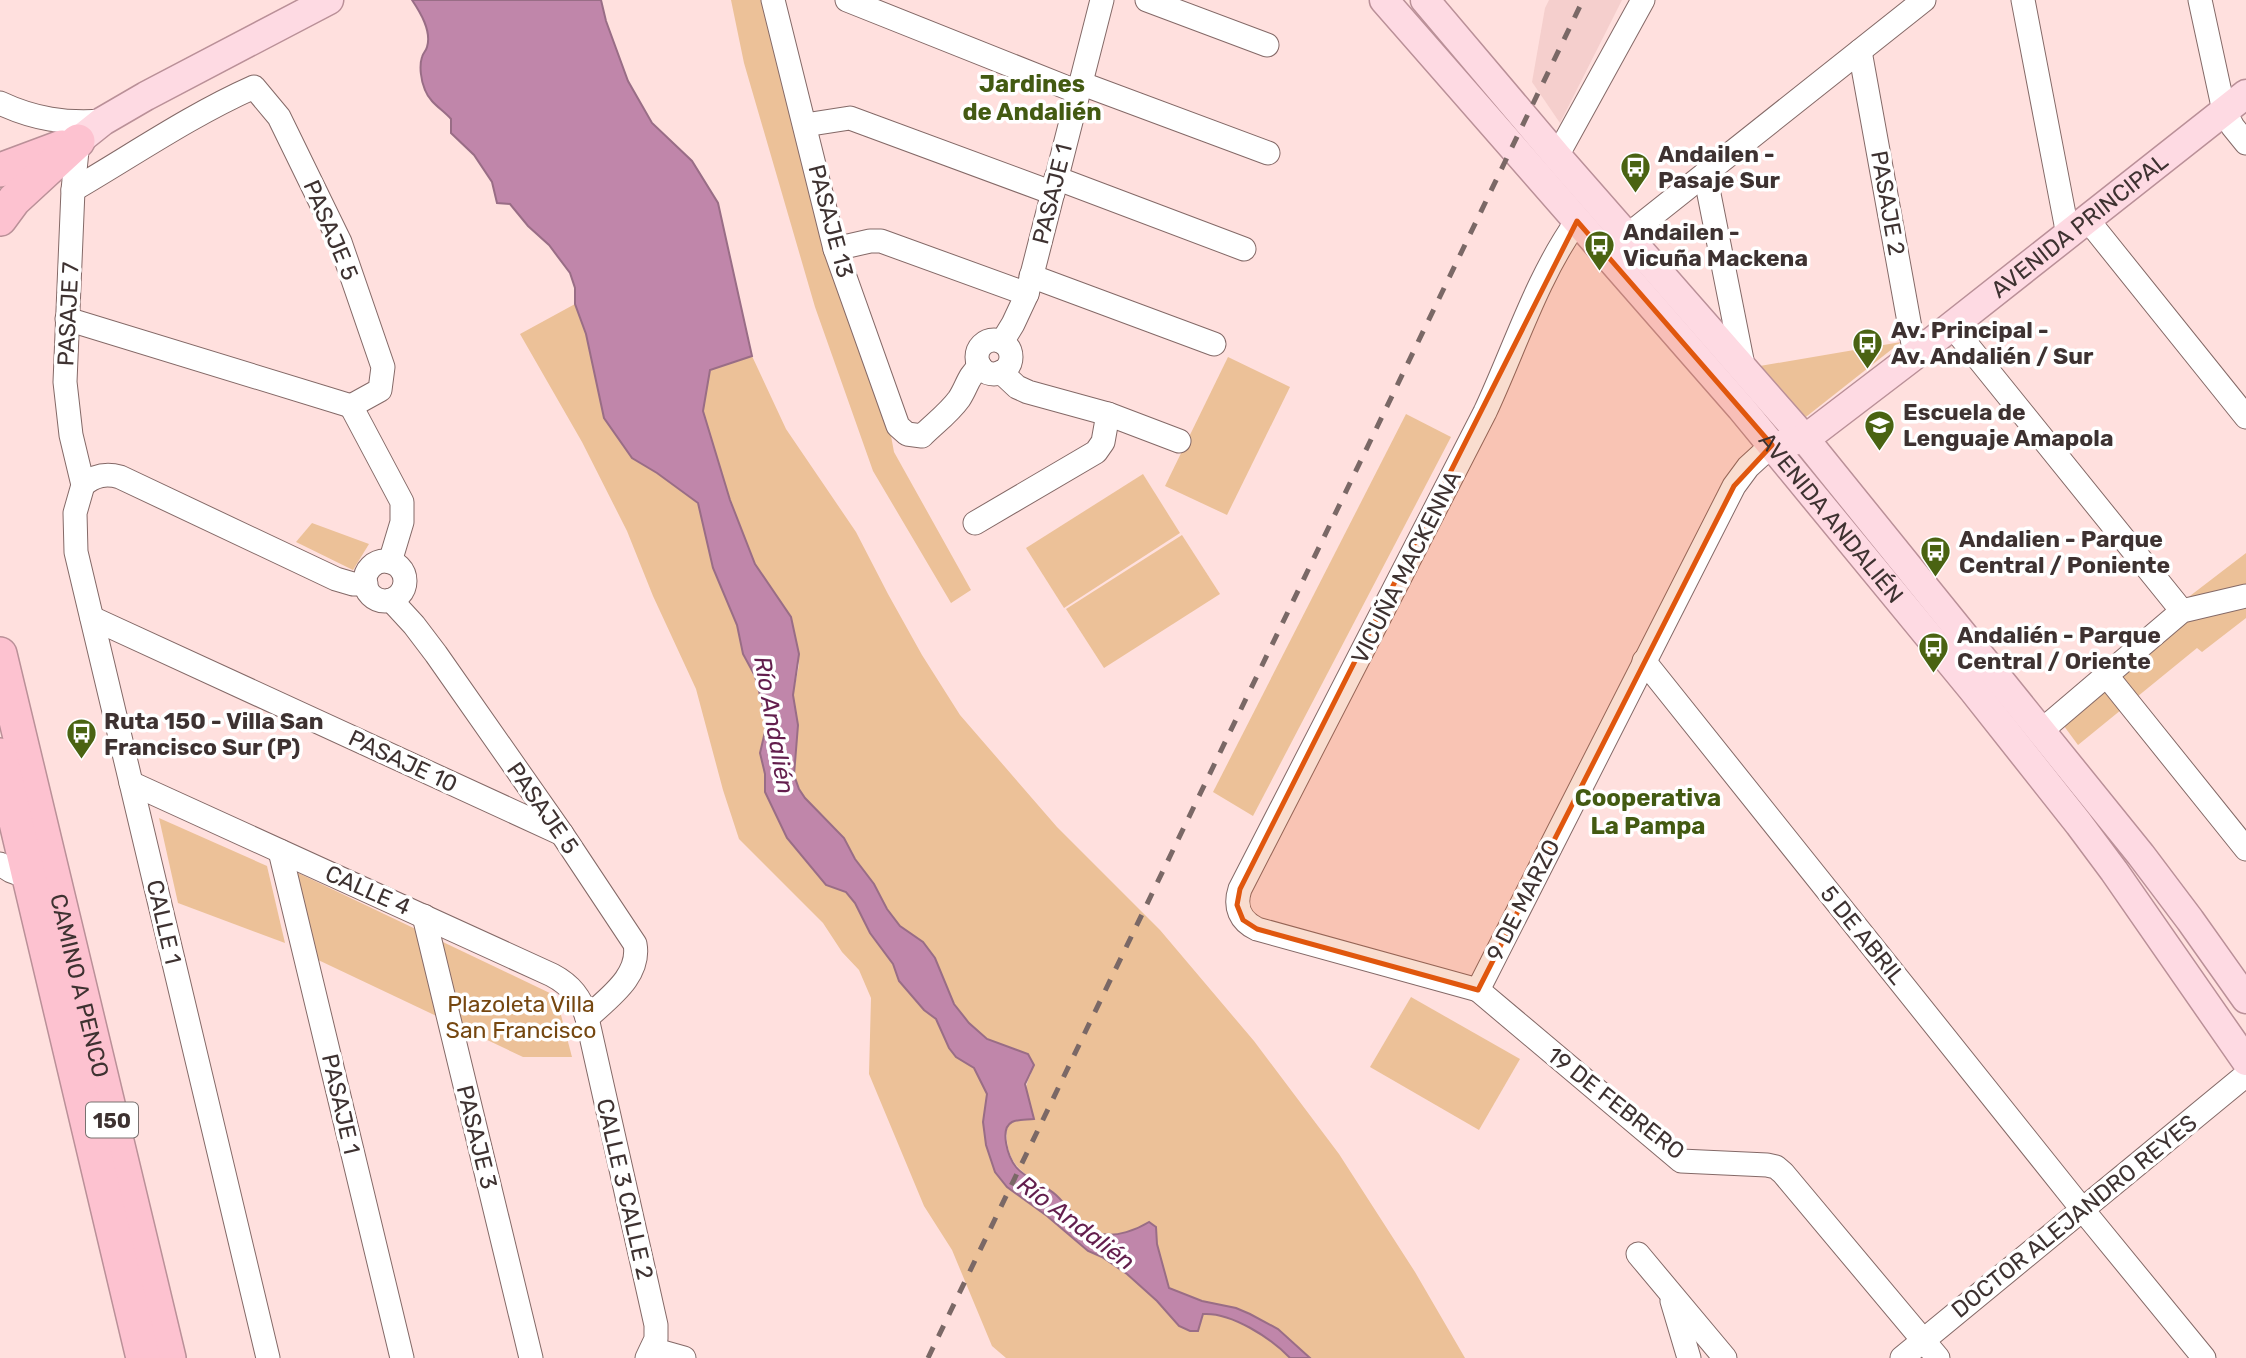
<svg xmlns="http://www.w3.org/2000/svg" width="2246" height="1358" viewBox="0 0 2246 1358" font-family="Rubik,sans-serif">
<rect width="100%" height="100%" fill="#ffe0de"/>
<path fill="#f5cfcd" d="M1549 0H1622L1560 123 1532 82 1545 8Z"/>
<g fill="#ecc198">
<path d="M731 0H763L879 371 894 452 971 590 951 603 873 471 815 307 744 63Z"/>
<path d="M575 304 632 458 657 473 698 503 713 568 737 625 743 654 755 676 761 699 767 723 760 753 765 774V792L787 838 826 885 846 892 855 903 870 933 893 964 899 981 924 1010 936 1019 949 1048 956 1056 974 1068 987 1094 983 1122 986 1145 1007 1187 1047 1216 1088 1251 1102 1257 1127 1274 1168 1312 1199 1324 1203 1314C1232 1312 1270 1338 1290 1358H1006L992 1346 952 1250 924 1206 869 1074 871 998 859 970 842 952 823 923 739 839 723 790 696 689 653 596 627 531 582 442 520 334Z"/>
<path d="M1901 342 1802 420 1754 367Z"/>
<path d="M752 356 786 429 856 532 888 594 922 655 960 715 1057 827 1160 930 1254 1041 1339 1154 1415 1272 1465 1358H1310L1278 1329 1250 1314 1236 1308 1202 1301 1169 1288C1159 1266 1161 1243 1149 1223 1136 1230 1117 1237 1102 1234 1081 1229 1070 1208 1056 1195 1035 1176 1011 1175 1007 1141 1004 1117 1016 1122 1034 1119 1032 1101 1020 1093 1031 1074L1013 1048 987 1039 969 1023 954 1004 935 958 923 942 900 926 887 909 874 884 855 859 844 839 805 798 799 789 794 775 798 725 793 695 799 665 791 617 755 564 730 500 703 411 710 370Z"/>
<path d="M1228 357 1290 387 1227 515 1165 486Z"/>
<path d="M1406 414 1451 437 1253 816 1213 792Z"/>
<path d="M1143 474 1180 533 1064 608 1026 548Z"/>
<path d="M312 523 369 544 353 570 296 542Z"/>
<path d="M1182 535 1220 594 1104 668 1066 609Z"/>
<path d="M2246 553V618L2202 652 2197 648 2078 745 2064 726 2214 599H2186Z"/>
<path d="M159 818 267 866 285 943 178 903Z"/>
<path d="M294 871 556 996 572 1057H523L314 958Z"/>
<path d="M1411 997 1520 1059 1479 1130 1370 1067Z"/>
</g>
<path fill="#c086aa" stroke="#996d86" stroke-width="2" d="M412 0H601L606 21 628 81 652 123 692 161 718 203 752 356 710 370 703 411 730 500 755 564 791 617 799 654 793 695 798 725 794 775 799 789 805 798 844 838 855 859 874 884 887 909 900 926 923 942 935 958 954 1004 969 1023 987 1039 1028 1054 1034 1065 1025 1084 1034 1119C1028 1120 1018 1119 1012 1122 999 1129 1008 1157 1016 1167 1026 1179 1044 1184 1056 1195 1070 1208 1081 1229 1102 1234 1117 1237 1136 1230 1149 1222L1156 1227 1157 1244 1169 1288 1202 1301 1236 1308 1250 1314 1278 1329 1310 1358H1290C1271 1338 1231 1312 1203 1314L1198 1331H1190L1179 1326 1157 1301 1127 1274 1102 1257 1088 1251 1047 1216 1007 1187 995 1172 986 1145 983 1122 987 1094 974 1068 956 1057 949 1048 936 1019 924 1010 899 981 893 964 870 933 855 903 846 892 826 885 787 838 765 792V774L760 753 767 723 761 699 755 676 743 654 737 625 713 568 698 503 657 473 632 458 604 418 586 334 575 304V288L570 273 549 245 528 226 510 204 497 203 492 182 474 155 451 133V119C442 109 430 103 425 90 421 81 419 66 422 57 423 53 426 51 427 47 432 31 420 12 412 0Z"/>
<g fill="none" stroke-linecap="round" stroke-linejoin="round">
<defs>
<g id="minor">
<path d="M773 0 835 249 898 426 907 434 922 436C934 424 949 413 959 399 967 387 968 376 980 366"/>
<path d="M847 0 1078 92"/>
<path d="M1147 0 1267 45"/>
<path d="M2023 0 2068 235"/>
<path d="M2200 0 2224 111 2233 127 2246 143"/>
<path d="M1860 51 1915 355"/>
<path d="M1080 83 1268 153"/>
<path d="M0 103C34 119 66 124 103 121"/>
<path d="M805 125 850 118 1053 193"/>
<path d="M78 141 73 190 65 382 71 435 83 485"/>
<path d="M1557 156 1643 0"/>
<path d="M1705 174 1744 370"/>
<path d="M1056 178 1244 249"/>
<path d="M73 190C133 155 191 115 254 87L279 117 340 242 383 367 380 390 351 406"/>
<path d="M2087 219 2246 417"/>
<path d="M1577 221C1536 279 1515 348 1485 412L1240 889C1234 907 1240 921 1257 929L1478 990 1734 486 1748 467 1772 445"/>
<path d="M1628 235 1924 0"/>
<path d="M835 249 870 241H881L1027 294"/>
<path d="M1031 276 1214 344"/>
<path d="M67 319 351 406"/>
<path d="M1952 326 2182 611"/>
<circle cx="994" cy="357" r="17"/>
<path d="M1002 342 1013 324 1027 294 1102 0"/>
<path d="M1001 372 1017 387 1028 392 1108 414 1179 441"/>
<path d="M351 406 402 502V522L390 562"/>
<path d="M83 485 75 513 76 552 268 1358"/>
<path d="M83 485C95 475 106 473 120 477L336 579 353 584H366"/>
<path d="M975 523 1096 452 1103 442 1108 414"/>
<circle cx="385" cy="581" r="20"/>
<path d="M391 600 414 625 436 654 562 834 635 944C641 976 608 998 587 1018"/>
<path d="M92 618 562 834"/>
<path d="M1644 661 2082 1209 2204 1358"/>
<path d="M2107 676 2246 849"/>
<path d="M2041 731 2182 611 2246 596"/>
<path d="M131 783 552 975C571 985 581 998 587 1018L656 1325V1339L647 1358"/>
<path d="M280 851 402 1358"/>
<path d="M0 864 11 871 30 878"/>
<path d="M424 916 531 1358"/>
<path d="M1478 990 1681 1161 1767 1165 1776 1167 1783 1173 1938 1358"/>
<path d="M1638 1254 1725 1358"/>
<path d="M1672 1301 1689 1358"/>
<path d="M652 1349 684 1358"/>
<path d="M1902 1358 2246 1075"/>
</g>
<g id="major">
<path id="s1" d="M1384 0 1741 408 1973 690 2079 824 2114 871 2246 1061"/>
<path d="M1425 0 1557 156 1805 439 2141 855 2190 920 2246 999"/>
<path d="M78 141 103 121 146 96 329 0"/>
<path id="s2" d="M1787 442 1805 439 1915 355 2246 94"/>
</g>
<g id="highway">
<path d="M0 170 62 147"/>
<path d="M0 219 14 200 78 141"/>
<path id="s3" d="M0 654 169 1358"/>
<path d="M0 755 143 1358"/>
</g>
</defs>
<use href="#minor" stroke="#846967" stroke-width="25"/>
<use href="#major" stroke="#ba9098" stroke-width="31"/>
<use href="#highway" stroke="#ba9098" stroke-width="36"/>
<use href="#minor" stroke="#fff" stroke-width="23"/>
<use href="#major" stroke="#fedae3" stroke-width="28"/>
<use href="#highway" stroke="#fdc2d0" stroke-width="33"/>
<path stroke="#7a6866" stroke-width="5" stroke-dasharray="12 12" stroke-linecap="butt" d="M928 1358 1583 0"/>
</g>
<path fill="#e0570e" fill-opacity="0.2" stroke="#e0570e" stroke-width="5" stroke-linejoin="round" d="M1577 221 1772 445 1734 486 1478 990 1257 929 1243 920 1237 905 1240 889Z"/>
<defs>
<symbol id="bus-pin" viewBox="-11 -11 22 30"><path d="M0 17L-7.5 6A9.5 9.5 0 1 1 7.5 6Z" fill="#4a6312" stroke="#fff"/><path d="M-5-6H5V4H4V6H2V4H-2V6H-4V4H-5ZM-3.5-4V0h7V-4ZM-3.5 1.2v1.5H-2V1.2ZM2 1.2v1.5H3.5V1.2Z" fill="#fff"/></symbol>
<symbol id="school-pin" viewBox="-11 -11 22 30"><path d="M0 17L-7.5 6A9.5 9.5 0 1 1 7.5 6Z" fill="#4a6312" stroke="#fff"/><path d="M0-5L7-2L0 1L-7-2ZM-4 1L0 2.5L4 1V4Q0 6-4 4Z" fill="#fff"/></symbol>
</defs>
<g fill-rule="evenodd">
<use href="#bus-pin" x="1618" y="150" width="35" height="47"/>
<use href="#bus-pin" x="1582" y="228" width="35" height="47"/>
<use href="#bus-pin" x="1850" y="326" width="35" height="47"/>
<use href="#school-pin" x="1862" y="408" width="35" height="47"/>
<use href="#bus-pin" x="1918" y="534" width="35" height="47"/>
<use href="#bus-pin" x="1916" y="630" width="35" height="47"/>
<use href="#bus-pin" x="64" y="716" width="35" height="47"/>
</g>
<g text-anchor="middle" dominant-baseline="central" stroke-width="7" stroke-linejoin="round" paint-order="stroke">
<rect fill="#fff" stroke="#78706f" stroke-width="2" x="86" y="1102.5" width="52" height="35" rx="5"/>
<g font-size="21" font-weight="bold" fill="#3e3231">
<text x="112" y="1120">150</text>
</g>
<g font-size="23" font-weight="bold" fill="#3e3231" stroke="#fff" text-anchor="start">
<text x="1658" y="154">Andailen -<tspan x="1658" dy="26">Pasaje Sur</tspan></text>
<text x="1623" y="232">Andailen -<tspan x="1623" dy="26">Vicuña Mackena</tspan></text>
<text x="1891" y="330">Av. Principal -<tspan x="1891" dy="26">Av. Andalién / Sur</tspan></text>
<text x="1903" y="412">Escuela de<tspan x="1903" dy="26">Lenguaje Amapola</tspan></text>
<text x="1959" y="539">Andalien - Parque<tspan x="1959" dy="26">Central / Poniente</tspan></text>
<text x="1957" y="635">Andalién - Parque<tspan x="1957" dy="26">Central / Oriente</tspan></text>
<text x="104" y="721">Ruta 150 - Villa San<tspan x="104" dy="26">Francisco Sur (P)</tspan></text>
</g>
<g font-size="23" fill="#3e3231" stroke="#fff">
<text transform="translate(1052 194) rotate(-76)">PASAJE 1</text>
<text transform="translate(1888 203) rotate(80)">PASAJE 2</text>
<text transform="translate(831 221) rotate(75)">PASAJE 13</text>
<text stroke="none"><textPath href="#s2" startOffset="366">AVENIDA PRINCIPAL</textPath></text>
<text transform="translate(331 230) rotate(67)">PASAJE 5</text>
<text transform="translate(68 314) rotate(-87)">PASAJE 7</text>
<text stroke="none"><textPath href="#s1" startOffset="684">AVENIDA ANDALIÉN</textPath></text>
<text transform="translate(1406 567) rotate(-63)">VICUÑA MACKENNA</text>
<text transform="translate(403 761) rotate(25)">PASAJE 10</text>
<text transform="translate(543 808) rotate(55)">PASAJE 5</text>
<text transform="translate(368 890) rotate(24)">CALLE 4</text>
<text transform="translate(1523 900) rotate(-63)">9 DE MARZO</text>
<text transform="translate(164 922) rotate(77)">CALLE 1</text>
<text transform="translate(1863 935) rotate(51)">5 DE ABRIL</text>
<text stroke="none"><textPath href="#s3" startOffset="341">CAMINO A PENCO</textPath></text>
<text transform="translate(1616 1103) rotate(38)">19 DE FEBRERO</text>
<text transform="translate(341 1104) rotate(77)">PASAJE 1</text>
<text transform="translate(477 1137) rotate(76)">PASAJE 3</text>
<text transform="translate(625 1189) rotate(77)">CALLE 3 CALLE 2</text>
<text transform="translate(2074 1216) rotate(-39)">DOCTOR ALEJANDRO REYES</text>
</g>
<g font-size="23" fill="#764710" stroke="#fff">
<text x="521" y="1004">Plazoleta Villa<tspan x="521" dy="26">San Francisco</tspan></text>
</g>
<g font-size="24" font-weight="bold" fill="#435a12" stroke="#fff">
<text x="1032" y="84">Jardines<tspan x="1032" dy="28">de Andalién</tspan></text>
<text x="1648" y="798">Cooperativa<tspan x="1648" dy="28">La Pampa</tspan></text>
</g>
<g font-size="24" font-style="italic" fill="#631e4d" stroke="#fff">
<text transform="translate(774 725) rotate(80)">Río Andalién</text>
<text transform="translate(1076 1223) rotate(37)">Río Andalién</text>
</g>
</g>
</svg>
